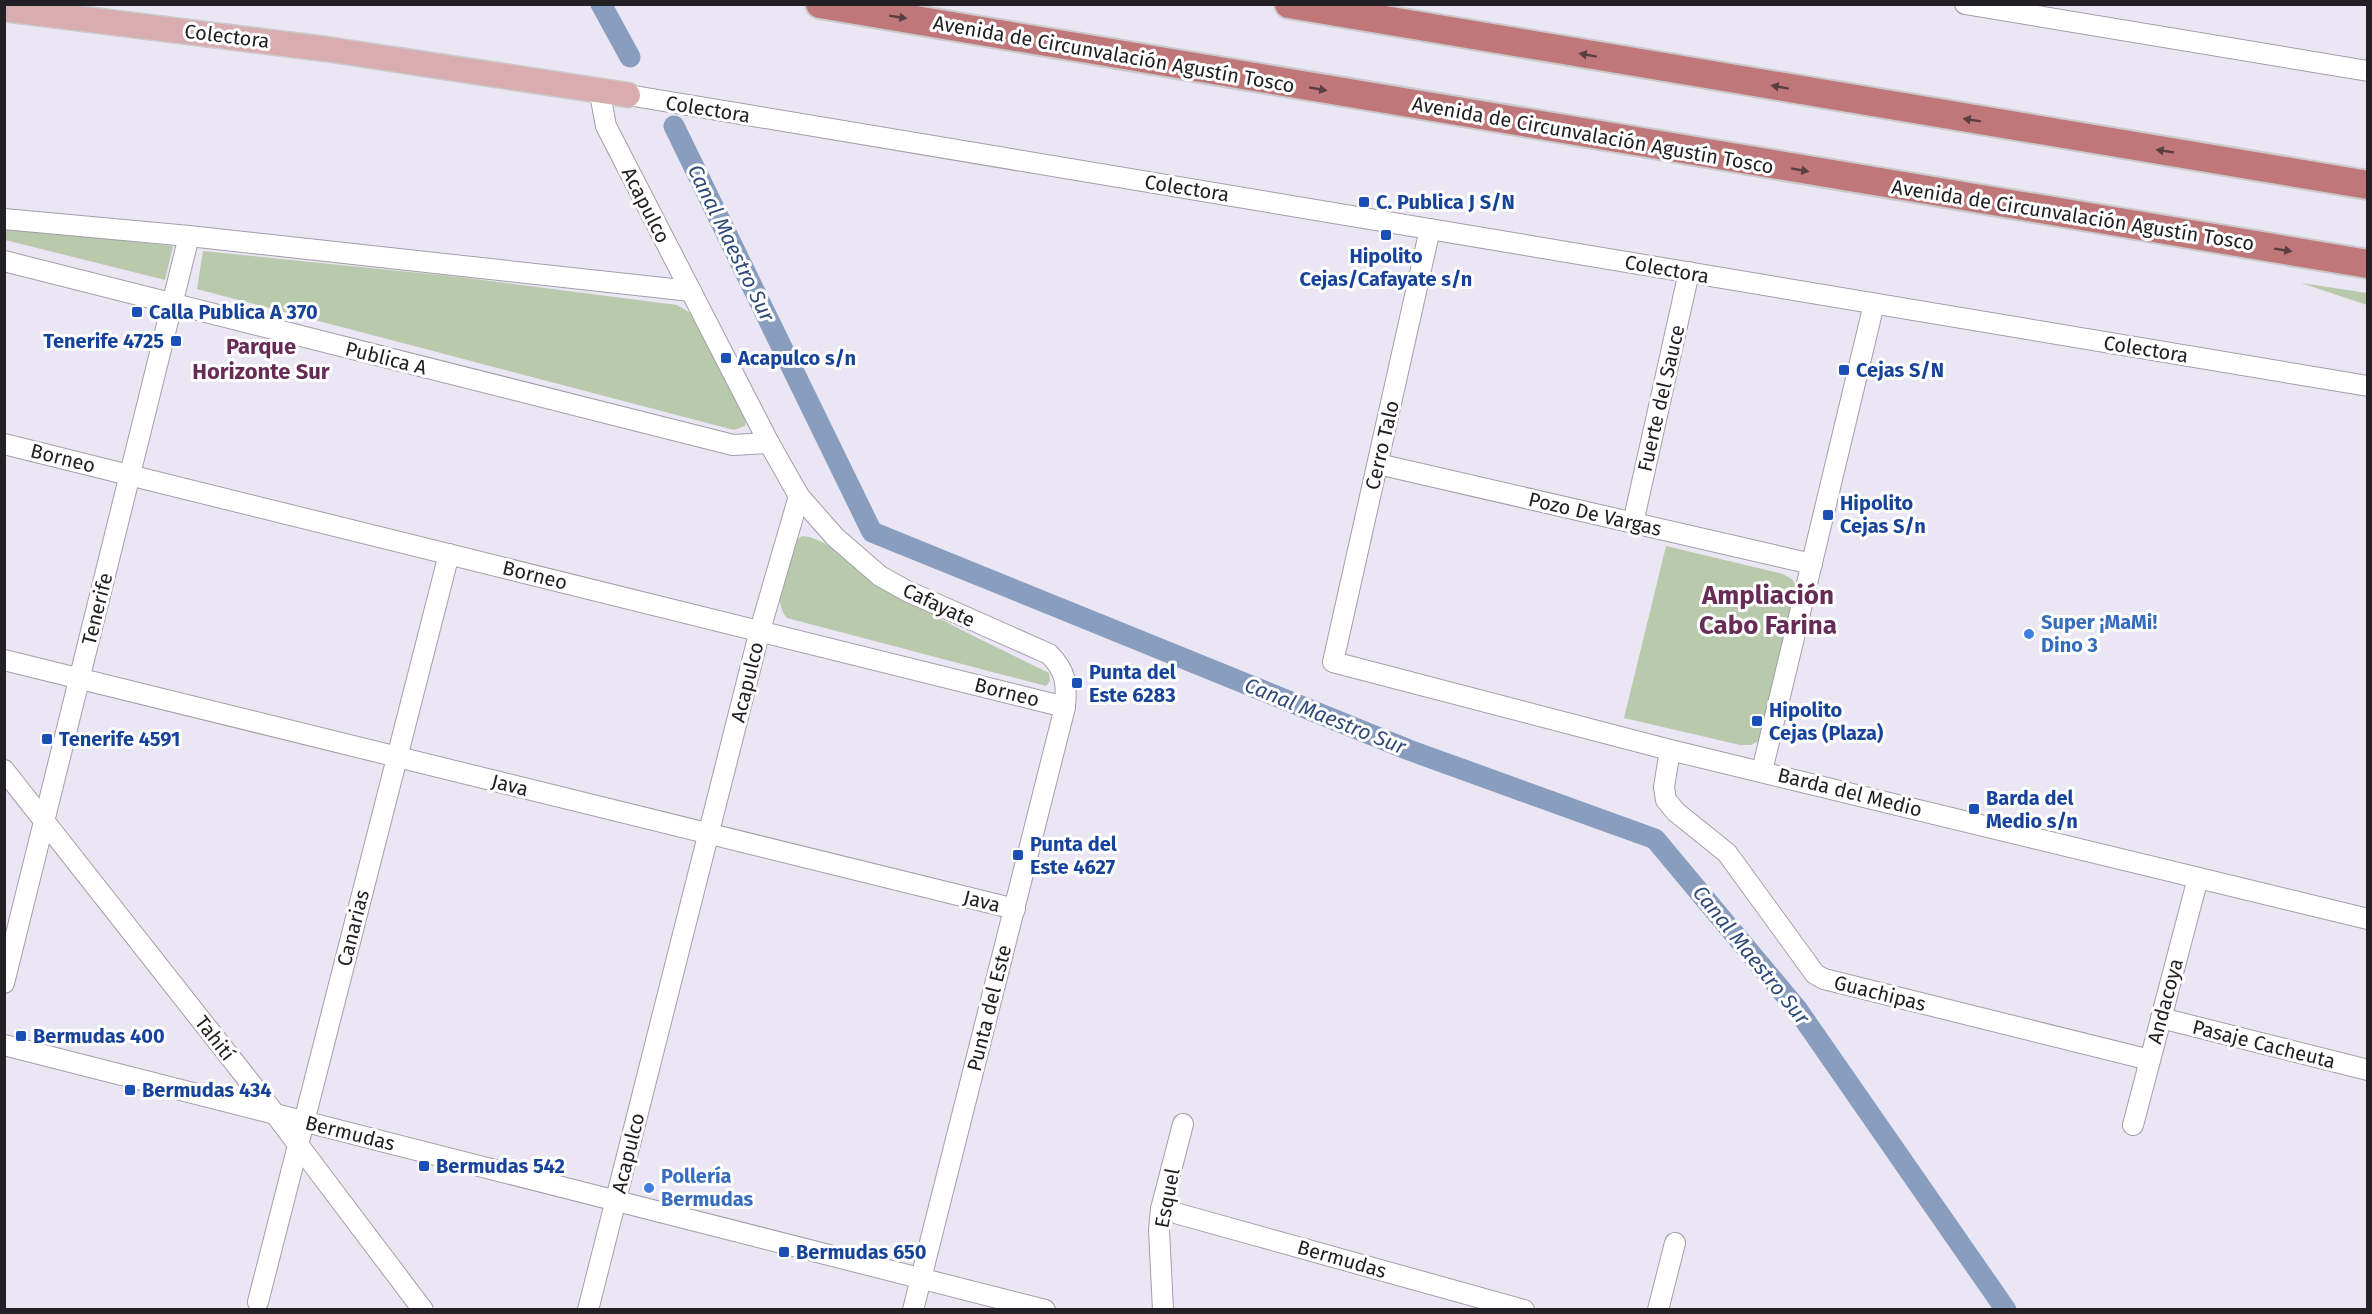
<svg xmlns="http://www.w3.org/2000/svg" width="2372" height="1314" viewBox="0 0 2372 1314" font-family="'Fira Sans',sans-serif">
<rect width="100%" height="100%" fill="#ebe6f4"/>
<g fill="#b9c9ac">
<path d="M5 227 173 246 165 280 5 240Z"/>
<path d="M203 251 460 277 677 305 692 314 747 413 745 426 734 430 197 289Z"/>
<path d="M2301 283 2367 293V305Z"/>
<path d="M802 536C824 537 842 557 860 570 918 611 984 641 1049 673L1050 681 1046 686 787 618C770 599 788 564 794 542Z"/>
<path d="M1666 546 1783 574 1793 580 1798 591 1760 740 1751 745H1740L1624 718Z"/>
</g>
<g fill="none" stroke-linecap="round" stroke-linejoin="round">
<g stroke="#899dbf" stroke-width="21">
<path d="M601 4 630 57"/>
<path d="M674 126 872 532 1409 750 1655 839 1797 1009 2006 1310"/>
</g>
<defs>
<g id="minor">
<path d="M1965 4 2368 71"/>
<path d="M599 89 606 126 769 443 799 496 835 537 880 576 907 591 1049 654C1066 671 1067 683 1065 707L913 1310"/>
<path d="M628 95 2368 386"/>
<path d="M4 219 189 236 691 291"/>
<path d="M1430 229 1333 662 1670 750 2368 919"/>
<path d="M4 261 733 445 769 443"/>
<path d="M4 444 1065 707"/>
<path d="M1378 464 1812 564"/>
<path d="M1633 523 1689 272"/>
<path d="M4 660 1015 909"/>
<path d="M1670 750 1664 787 1666 800 1676 812 1727 853 1815 974 1824 979 2150 1060"/>
<path d="M4 770 275 1114 423 1310"/>
<path d="M1762 771 1874 304"/>
<path d="M4 983 189 236"/>
<path d="M2161 1018 2368 1070"/>
<path d="M4 1045 1045 1310"/>
<path d="M2133 1125 2198 878"/>
<path d="M1161 1209 1524 1310"/>
<path d="M258 1302 449 554"/>
<path d="M588 1310 760 630 799 496"/>
<path d="M1163 1310 1159 1230 1161 1209 1183 1124"/>
<path d="M1658 1310 1675 1243"/>
</g>
<path id="major" d="M4 9 326 49 628 95"/>
<g id="highway">
<path d="M820 4 2368 264"/>
<path d="M1289 4 2368 185"/>
</g>
</defs>
<use href="#minor" stroke="#a29eaa" stroke-width="22"/>
<use href="#major" stroke="#cac9cb" stroke-width="27"/>
<use href="#highway" stroke="#cac9cb" stroke-width="32"/>
<use href="#minor" stroke="#fff" stroke-width="20"/>
<use href="#major" stroke="#d9adaf" stroke-width="24"/>
<use href="#highway" stroke="#c07779" stroke-width="28"/>
</g>
<defs><path id="oneway-solid" d="M-6-.8H1V-3.2L6.5 0L1 3.2V.8H-6Z" transform="scale(1.5)"/></defs>
<g fill="#593e42">
<use href="#oneway-solid" transform="translate(898 17) rotate(9)"/>
<use href="#oneway-solid" transform="translate(1588 55) rotate(-170)"/>
<use href="#oneway-solid" transform="translate(1780 87) rotate(-170)"/>
<use href="#oneway-solid" transform="translate(1318 89) rotate(10)"/>
<use href="#oneway-solid" transform="translate(1972 120) rotate(-171)"/>
<use href="#oneway-solid" transform="translate(2165 151) rotate(-171)"/>
<use href="#oneway-solid" transform="translate(1800 170) rotate(10)"/>
<use href="#oneway-solid" transform="translate(2283 250) rotate(9)"/>
</g>
<g fill="#1a4fb4" stroke="#fff" stroke-width="2">
<rect x="1358" y="196" width="12" height="12" rx="3"/>
<rect x="1380" y="229" width="12" height="12" rx="3"/>
<rect x="131" y="306" width="12" height="12" rx="3"/>
<rect x="170" y="335" width="12" height="12" rx="3"/>
<rect x="720" y="352" width="12" height="12" rx="3"/>
<rect x="1838" y="364" width="12" height="12" rx="3"/>
<rect x="1822" y="509" width="12" height="12" rx="3"/>
<rect x="1071" y="677" width="12" height="12" rx="3"/>
<rect x="1751" y="715" width="12" height="12" rx="3"/>
<rect x="41" y="733" width="12" height="12" rx="3"/>
<rect x="1968" y="803" width="12" height="12" rx="3"/>
<rect x="1012" y="849" width="12" height="12" rx="3"/>
<rect x="15" y="1030" width="12" height="12" rx="3"/>
<rect x="124" y="1084" width="12" height="12" rx="3"/>
<rect x="418" y="1160" width="12" height="12" rx="3"/>
<rect x="778" y="1246" width="12" height="12" rx="3"/>
</g>
<g fill="#3f7fe0" stroke="#fff" stroke-width="2">
<circle cx="2029" cy="634" r="6"/>
<circle cx="649" cy="1188" r="6"/>
</g>
<g text-anchor="middle" dominant-baseline="central" stroke-width="6" stroke-linejoin="round" paint-order="stroke">
<g font-size="20" fill="#222025" stroke="#fff">
<text transform="translate(227 36) rotate(7)">Colectora</text>
<text transform="translate(1114 54) rotate(10)">Avenida de Circunvalación Agustín Tosco</text>
<text transform="translate(708 109) rotate(9)">Colectora</text>
<text transform="translate(1593 135) rotate(10)">Avenida de Circunvalación Agustín Tosco</text>
<text transform="translate(1187 188) rotate(9)">Colectora</text>
<text transform="translate(646 205) rotate(63)">Acapulco</text>
<text transform="translate(2073 215) rotate(9)">Avenida de Circunvalación Agustín Tosco</text>
<text transform="translate(1667 269) rotate(10)">Colectora</text>
<text transform="translate(2146 349) rotate(9)">Colectora</text>
<text transform="translate(386 358) rotate(14)">Publica A</text>
<text transform="translate(1661 398) rotate(-77)">Fuerte del Sauce</text>
<text transform="translate(1382 445) rotate(-77)">Cerro Talo</text>
<text transform="translate(63 458) rotate(14)">Borneo</text>
<text transform="translate(1595 514) rotate(13)">Pozo De Vargas</text>
<text transform="translate(535 575) rotate(14)">Borneo</text>
<text transform="translate(939 605) rotate(25)">Cafayate</text>
<text transform="translate(97 609) rotate(-76)">Tenerife</text>
<text transform="translate(747 682) rotate(-76)">Acapulco</text>
<text transform="translate(1007 692) rotate(14)">Borneo</text>
<text transform="translate(510 785) rotate(14)">Java</text>
<text transform="translate(1850 792) rotate(14)">Barda del Medio</text>
<text transform="translate(982 901) rotate(14)">Java</text>
<text transform="translate(353 928) rotate(-76)">Canarias</text>
<text transform="translate(1880 993) rotate(14)">Guachipas</text>
<text transform="translate(2165 1001) rotate(-75)">Andacoya</text>
<text transform="translate(989 1008) rotate(-76)">Punta del Este</text>
<text transform="translate(215 1038) rotate(52)">Tahití</text>
<text transform="translate(2264 1044) rotate(14)">Pasaje Cacheuta</text>
<text transform="translate(350 1133) rotate(14)">Bermudas</text>
<text transform="translate(628 1153) rotate(-76)">Acapulco</text>
<text transform="translate(1167 1198) rotate(-79)">Esquel</text>
<text transform="translate(1342 1259) rotate(16)">Bermudas</text>
</g>
<g font-size="20" font-weight="bold" fill="#164399" stroke="#fff" text-anchor="start">
<text x="1376" y="202">C. Publica J S/N</text>
<text x="1386" y="256" text-anchor="middle">Hipolito<tspan x="1386" dy="23">Cejas/Cafayate s/n</tspan></text>
<text x="149" y="312">Calla Publica A 370</text>
<text x="164" y="341" text-anchor="end">Tenerife 4725</text>
<text x="738" y="358">Acapulco s/n</text>
<text x="1856" y="370">Cejas S/N</text>
<text x="1840" y="503">Hipolito<tspan x="1840" dy="23">Cejas S/n</tspan></text>
<text x="1089" y="672">Punta del<tspan x="1089" dy="23">Este 6283</tspan></text>
<text x="1769" y="710">Hipolito<tspan x="1769" dy="23">Cejas (Plaza)</tspan></text>
<text x="59" y="739">Tenerife 4591</text>
<text x="1986" y="798">Barda del<tspan x="1986" dy="23">Medio s/n</tspan></text>
<text x="1030" y="844">Punta del<tspan x="1030" dy="23">Este 4627</tspan></text>
<text x="33" y="1036">Bermudas 400</text>
<text x="142" y="1090">Bermudas 434</text>
<text x="436" y="1166">Bermudas 542</text>
<text x="796" y="1252">Bermudas 650</text>
</g>
<g font-size="20" font-weight="bold" fill="#366cbe" stroke="#fff" text-anchor="start">
<text x="2041" y="622">Super ¡MaMi!<tspan x="2041" dy="23">Dino 3</tspan></text>
<text x="661" y="1176">Pollería<tspan x="661" dy="23">Bermudas</tspan></text>
</g>
<g font-size="21" font-style="italic" fill="#2f4a78" stroke="#fff">
<text transform="translate(731 243) rotate(64)">Canal Maestro Sur</text>
<text transform="translate(1325 716) rotate(22)">Canal Maestro Sur</text>
<text transform="translate(1751 955) rotate(51)">Canal Maestro Sur</text>
</g>
<g font-size="22" font-weight="bold" fill="#672c56" stroke="#fff">
<text x="261" y="346">Parque<tspan x="261" dy="25">Horizonte Sur</tspan></text>
</g>
<g font-size="26" font-weight="bold" fill="#672c56" stroke="#fff">
<text x="1768" y="595">Ampliación<tspan x="1768" dy="30">Cabo Farina</tspan></text>
</g>
</g>
<rect width="2372" height="1314" fill="none" stroke="#222025" stroke-width="12"/>
</svg>
